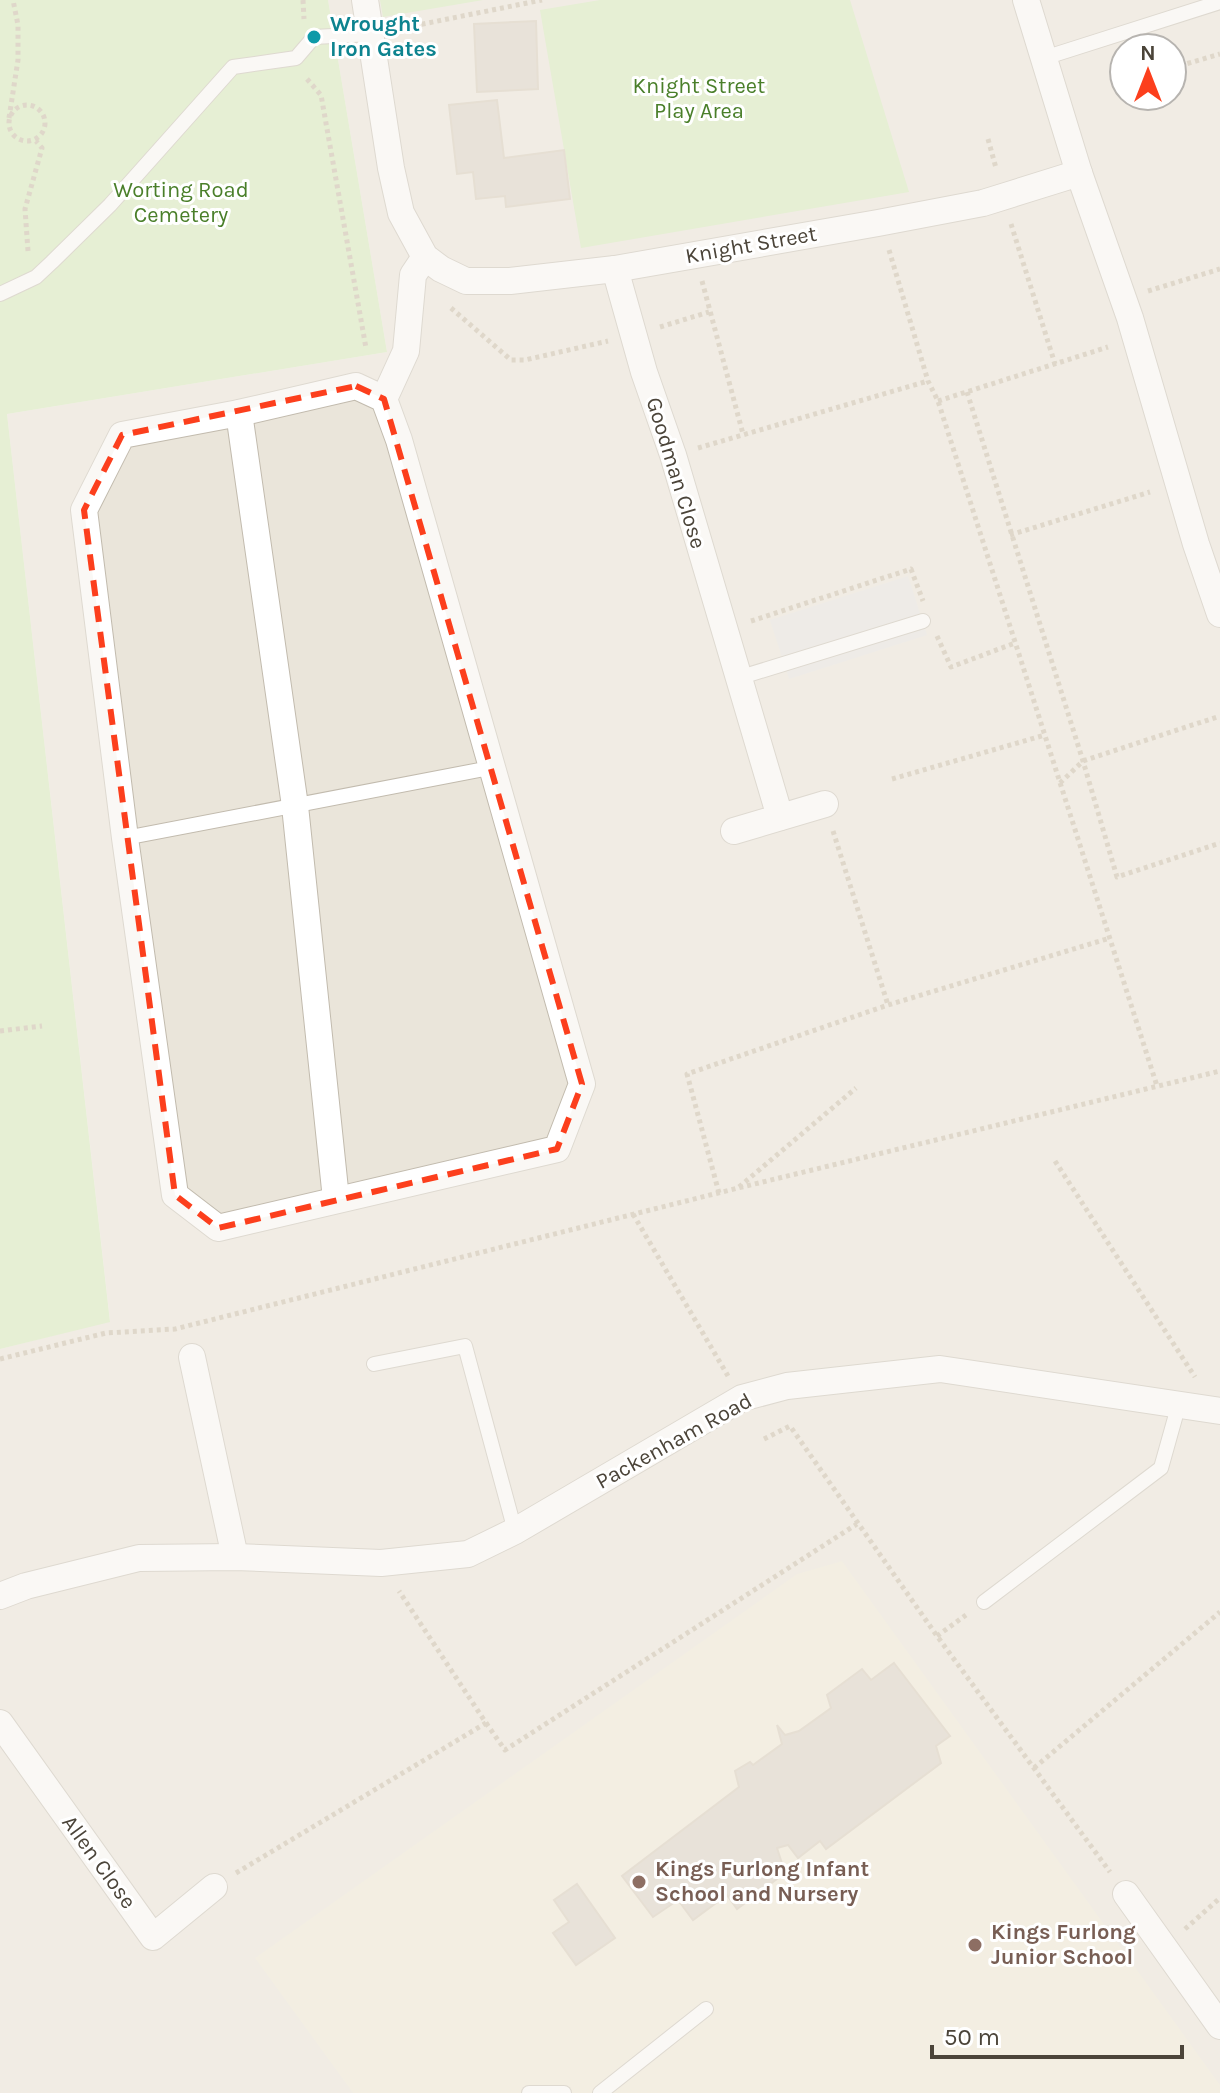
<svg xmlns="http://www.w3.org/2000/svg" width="1220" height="2093" viewBox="0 0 1220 2093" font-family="Karla,sans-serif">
<rect width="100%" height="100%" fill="#f6f3ec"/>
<path fill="#eae5da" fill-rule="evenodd" d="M328 0H1220V2093H0V1349L110 1321 7 414 387 352ZM1124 48H1172V96H1124Z"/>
<path fill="#efe8d6" d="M842 1561 1220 2085V2093H353L255 1958 797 1574Z"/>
<g fill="#d2eab5">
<path d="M0 0H328L387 352 7 414 110 1322 0 1349Z"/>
<path d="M380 0H483L383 17Z"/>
<path d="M600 0H850L909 192 581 248 540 10Z"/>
</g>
<path fill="#e5e3e0" d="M908 576 927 635 789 679 770 620Z"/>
<g fill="#d8cfc1" stroke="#d3c7b4" stroke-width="2">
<path d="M536 21 538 89 477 92 474 24Z"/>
<path d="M497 100 504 158 564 150 570 199 506 207 505 196 476 199 473 172 457 174 449 105Z"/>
<path d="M894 1663 950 1736 936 1746 941 1763 826 1849 820 1841 798 1858 788 1845 777 1848 785 1873 737 1909 727 1895 693 1920 678 1900 653 1917 622 1876 739 1787 735 1771 750 1762 753 1765 782 1744 777 1725 785 1735 799 1731 831 1708 827 1695 862 1669 871 1680Z"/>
<path d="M577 1884 615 1938 576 1965 553 1933 569 1922 554 1900Z"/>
</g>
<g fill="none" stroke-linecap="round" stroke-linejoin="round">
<defs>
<g id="lane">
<path d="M1044 58 1220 2"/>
<path d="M0 294 36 277 52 262 110 205 233 67 296 58 314 37 371 34"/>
<path d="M738 678 923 621"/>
<path d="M125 838 490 768"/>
<path d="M374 1364 465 1346 515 1531"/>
<path d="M984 1602 1161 1468 1175 1418 1176 1403"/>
<path d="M529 2093H564"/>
<path d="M600 2093 706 2009"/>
</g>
<g id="street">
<path d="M365 0 391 168 401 213 425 257 441 269 466 281H510L615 269 878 223 983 203 1079 173"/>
<path d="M1026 0 1079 173 1130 318 1196 544 1220 614"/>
<path d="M615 269 644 372 673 455 780 817"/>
<path d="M356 386 384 399 399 440 582 1084 557 1149 218 1228 175 1195 125 838 84 510 122 435 239 413Z"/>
<path d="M384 399 406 351 413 275 425 257"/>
<path d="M239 413 295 806 336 1199"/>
<path d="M734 831 825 804"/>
<path d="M192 1357 235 1557"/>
<path d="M0 1596 26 1586 139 1558 235 1557 381 1563 468 1554 515 1531 742 1398 787 1386 940 1369 1220 1411"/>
<path d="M0 1723 153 1937 214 1887"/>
<path d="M1126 1894 1220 2026"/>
</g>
</defs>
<use href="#lane" stroke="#c2bbae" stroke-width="16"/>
<use href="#street" stroke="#c2bbae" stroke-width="28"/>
<g stroke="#c4b79f" stroke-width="5" stroke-dasharray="4 4" stroke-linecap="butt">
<path d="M303 0 304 19"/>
<path d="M398 29 542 0"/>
<path d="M1172 68 1220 54"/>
<path d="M307 79 321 95 366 348"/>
<path d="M1114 86 1124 83"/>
<circle cx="27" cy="123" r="18"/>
<path d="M9 118 18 60V25L13 0"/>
<path d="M988 139 996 168"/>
<path d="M1011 224 1055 364"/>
<path d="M889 250 928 381 938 401 1157 1086"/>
<path d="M28 251 25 209 42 148 36 141"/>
<path d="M702 281 743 434"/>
<path d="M1148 291 1220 269"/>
<path d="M451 308 511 360H525L608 341"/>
<path d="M660 327 709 312"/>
<path d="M967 392 1083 761 1117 877 1220 843"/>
<path d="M938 401 1108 347"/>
<path d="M698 448 928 381"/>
<path d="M1010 535 1150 492"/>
<path d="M751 621 911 569 923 601"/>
<path d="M937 636 951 667 1015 643"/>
<path d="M892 779 1045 735"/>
<path d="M1060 783 1083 761 1220 716"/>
<path d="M833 831 888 1005"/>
<path d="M0 1031 42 1026"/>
<path d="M1055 1161 1195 1377"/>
<path d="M739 1187 856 1088"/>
<path d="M719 1193 687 1074 888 1005 1110 938"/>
<path d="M633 1214 728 1376"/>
<path d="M0 1359 106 1333 175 1329 738 1188 1220 1071"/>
<path d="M764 1439 790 1426 937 1636 1110 1872"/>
<path d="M937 1636 966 1615"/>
<path d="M486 1723 505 1750 857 1524"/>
<path d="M1034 1768 1220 1612"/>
<path d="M236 1873 486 1723 399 1591"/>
<path d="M1185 1929 1220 1898"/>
</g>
<use href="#lane" stroke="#fff" stroke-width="14"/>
<use href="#street" stroke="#fff" stroke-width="26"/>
</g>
<path d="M0 0H1220V2093H0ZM356 386 384 399 582 1084 557 1149 218 1228 175 1195 84 510 122 435Z" fill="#f6f3ec" fill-opacity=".55" fill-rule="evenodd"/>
<path fill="none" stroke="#fc3f1d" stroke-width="6" stroke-dasharray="16 10" stroke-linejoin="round" d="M356 386 384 399 582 1084 557 1149 218 1228 175 1195 84 510 122 435Z"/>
<circle fill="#0f9aa8" stroke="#fff" stroke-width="3" cx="314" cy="37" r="8"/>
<g fill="#8d6e63" stroke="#fff" stroke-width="3">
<circle cx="639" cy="1882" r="8"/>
<circle cx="975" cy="1945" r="8"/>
</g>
<g text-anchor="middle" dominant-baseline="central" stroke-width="6" stroke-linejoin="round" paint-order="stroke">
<g font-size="22" font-weight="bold" fill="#0d838f" stroke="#fff" text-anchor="start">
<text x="330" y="24">Wrought<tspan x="330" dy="25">Iron Gates</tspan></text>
</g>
<g font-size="22" fill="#4a7f2a" stroke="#fff">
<text x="699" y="86">Knight Street<tspan x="699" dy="25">Play Area</tspan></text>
<text x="181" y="190">Worting Road<tspan x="181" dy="25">Cemetery</tspan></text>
</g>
<g font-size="22" fill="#4b4439" stroke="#fff">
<text transform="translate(751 245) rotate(-10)">Knight Street</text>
<text transform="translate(676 473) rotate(73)">Goodman Close</text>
<text transform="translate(674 1441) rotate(-29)">Packenham Road</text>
<text transform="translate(99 1862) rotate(54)">Allen Close</text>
</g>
<g font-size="22" font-weight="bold" fill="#785e54" stroke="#fff" text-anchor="start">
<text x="655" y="1869">Kings Furlong Infant<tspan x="655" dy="25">School and Nursery</tspan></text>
<text x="991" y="1932">Kings Furlong<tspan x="991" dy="25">Junior School</tspan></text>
</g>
</g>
<g transform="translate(1148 72)"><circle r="38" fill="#ffffff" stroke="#b7b4b0" stroke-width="2"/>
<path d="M0-6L14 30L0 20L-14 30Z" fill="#fc3f1d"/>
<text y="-12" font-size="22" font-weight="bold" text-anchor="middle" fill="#4b4439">N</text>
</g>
<path d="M932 2045v12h250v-12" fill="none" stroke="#4b4439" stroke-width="4"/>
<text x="944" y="2045" font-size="24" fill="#4b4439" stroke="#ffffff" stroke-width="6" paint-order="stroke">50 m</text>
</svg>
